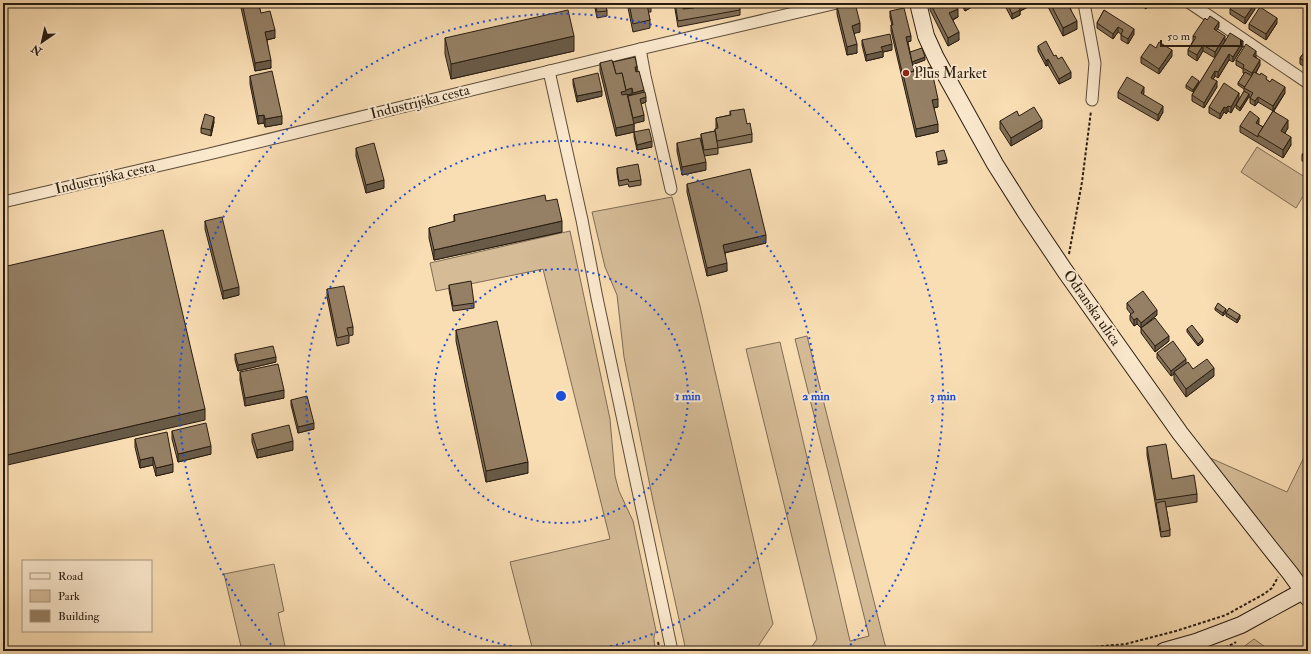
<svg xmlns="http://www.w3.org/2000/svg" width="1311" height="654" viewBox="0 0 1311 654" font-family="'IM FELL Double Pica',serif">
<rect width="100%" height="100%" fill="#f9ddb3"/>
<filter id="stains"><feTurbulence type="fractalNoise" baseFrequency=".005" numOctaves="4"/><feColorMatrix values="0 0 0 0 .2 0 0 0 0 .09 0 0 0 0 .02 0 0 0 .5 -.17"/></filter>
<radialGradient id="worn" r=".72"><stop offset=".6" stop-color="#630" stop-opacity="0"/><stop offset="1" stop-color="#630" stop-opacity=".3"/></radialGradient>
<g fill="#d5bc97" stroke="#7e6c54">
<path d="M1257 147 1308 179V188L1296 208 1241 172Z"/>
<path d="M672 197 700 306 773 624 755 651H686L653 501 624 357 617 295 605 267 592 212Z"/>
<path d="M570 231 610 419 615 476 619 491 633 521 656 631C652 637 655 645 656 651H533L510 562 610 539 543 269 436 291 430 263Z"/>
<path d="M807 336 884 641 887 651H809L817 639 746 349 780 342 850 641 869 636 795 339Z"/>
<path d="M1308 449V589L1208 457 1287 492Z"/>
<path d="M274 564 284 611 278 613 286 651H242L224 574Z"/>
<path d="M1254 639 1271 651H1238Z"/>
</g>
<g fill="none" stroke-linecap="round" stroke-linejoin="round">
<defs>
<g id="street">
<path d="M1084 3 1095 63 1092 100"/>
<path d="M1190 3 1308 83"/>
<path d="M640 49 645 76 671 189"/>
<path d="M549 71 582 220 597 298 672 651"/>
<path d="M3 202 209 154 640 49 837 3"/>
</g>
<g id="secondary">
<path d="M918 3 926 36 936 58 995 164 1026 213 1065 271 1180 433 1270 548 1290 573 1308 598"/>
<path d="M1164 651 1196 642 1241 625 1303 591"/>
</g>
</defs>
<use href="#street" stroke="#5c4c39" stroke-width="13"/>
<use href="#secondary" stroke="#281c10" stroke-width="18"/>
<g stroke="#281c10" stroke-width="2" stroke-dasharray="3 2" stroke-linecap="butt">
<path d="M1069 254 1082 182 1091 111"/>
<path d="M658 642 660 651"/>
<path d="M1046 651 1126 644 1176 631 1226 615 1264 594 1272 588 1278 577"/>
<path d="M1216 651 1233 644 1236 642"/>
</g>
<use href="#street" stroke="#fbe9ce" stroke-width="11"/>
<use href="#secondary" stroke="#fbe9ce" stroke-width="16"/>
</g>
<g fill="#806e57" stroke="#281c10" fill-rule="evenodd">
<path d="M240 3H258L261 13 275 38 267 40 271 68 255 71Z"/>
<path d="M594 3H606H605L607 11V16L597 18Z"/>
<path d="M627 3H651V12H648L650 20V28L633 32Z"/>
<path d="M674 3H684V7H683V9L693 8 692 3H739L740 10V15L678 27Z"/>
<path d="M930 3H955L958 17 953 20 959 40 948 46 930 10Z"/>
<path d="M960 3H977V4L965 11Z"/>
<path d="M1005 3H1028V7L1020 11V15L1012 19 1005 6Z"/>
<path d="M1046 3H1078L1070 7 1077 29 1063 36Z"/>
<path d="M1102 3H1110L1107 6Z"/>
<path d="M1138 3H1149L1146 9Z"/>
<path d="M1214 3H1223L1220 7Z"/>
<path d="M837 6 860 32 854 33 857 53 847 55 837 14Z"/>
<path d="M1230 9H1255L1245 24 1230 14Z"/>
<path d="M1104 10 1134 34 1128 44 1121 40V34L1118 32 1113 39 1097 28V23Z"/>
<path d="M890 11 911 41 908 42 910 52 925 60 913 64 914 71 938 107 934 108 938 132 916 137 891 31V25H892L890 17Z"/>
<path d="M1277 23 1266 40 1249 29V24Z"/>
<path d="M1219 27 1216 30 1225 40 1243 46 1233 62 1229 60 1218 78 1215 76 1213 79 1217 87 1204 108 1192 101V95L1215 58 1203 51 1197 61 1188 55V50L1193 41V36Z"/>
<path d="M445 38 574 51 451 79 445 54Z"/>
<path d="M862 40 892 50 883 52V57L866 61 862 45Z"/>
<path d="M1038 46 1054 56 1071 78 1059 84 1048 65 1046 66 1038 51Z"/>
<path d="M1308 47V69L1300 64V58Z"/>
<path d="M1156 48 1172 56 1159 74 1141 63V57Z"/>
<path d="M1256 56V57L1260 65 1256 73 1267 80 1285 93 1274 111 1288 128 1285 133 1291 145 1283 158 1240 132V126L1259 123 1258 124 1263 127 1273 111 1258 102 1255 106 1250 103V97H1249L1240 111 1236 108V105L1244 91V89L1238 85V83L1244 74 1243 73V69L1236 65V60Z"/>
<path d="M600 63 637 71 644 92 646 102 641 104 644 121 634 123V132L652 147 637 150 634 137V132L616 136 600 71ZM632 94V95L628 96 627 95Z"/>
<path d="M250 76 282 124 265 127 264 123 258 124 250 84Z"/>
<path d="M573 79 602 96 577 102 573 84Z"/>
<path d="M1199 83 1193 92 1186 88V85Z"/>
<path d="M1118 92 1144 93 1143 94 1163 112 1158 121 1118 98Z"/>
<path d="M1239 93 1231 113 1228 111 1226 114 1224 112 1220 119 1209 113V107Z"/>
<path d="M730 111 747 124 752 134V142L718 148V154L704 156 701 139V134L715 131V129H716V118L730 115Z"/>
<path d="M1019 116 1042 128 1011 146 1000 129V121Z"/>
<path d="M214 122 211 136 201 133V128Z"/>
<path d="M677 143 706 170 682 175 677 151Z"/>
<path d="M1308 146V164L1302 161V155Z"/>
<path d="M356 148 384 188 366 193 356 156Z"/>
<path d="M617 168 641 180V185L629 187 628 184 619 186 617 173Z"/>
<path d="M687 184 766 243 725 253 727 271 707 276 687 192Z"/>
<path d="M546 201 562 232 434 260 429 238V228L454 222V215Z"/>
<path d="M205 221 239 295 223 299 205 229Z"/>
<path d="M449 285 474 303V308L453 311 449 290Z"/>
<path d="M327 289 353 327V335L349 336V343L337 346 327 297Z"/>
<path d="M1127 303 1157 315 1141 328 1137 324 1134 326 1130 320V315L1131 314 1127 309Z"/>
<path d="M1215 308 1226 312 1223 316 1215 310Z"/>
<path d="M1226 313 1240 318 1237 323 1226 316Z"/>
<path d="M1141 328 1169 341 1155 352 1141 333Z"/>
<path d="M1187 329 1203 342 1198 346 1187 332Z"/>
<path d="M456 330 528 473 486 482 456 341Z"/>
<path d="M1157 353 1186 363 1193 369 1214 376 1186 397 1174 380V374L1171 376 1157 358Z"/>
<path d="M235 354 276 362 238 371 235 360Z"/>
<path d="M240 372 284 398 245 406 240 380Z"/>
<path d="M291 400 314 429 298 433 291 405Z"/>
<path d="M172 431 211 454 178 462 172 439Z"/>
<path d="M252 434 293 450 257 458 252 442Z"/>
<path d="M135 439 173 472 156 476 153 465 140 468 135 447Z"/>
<path d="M1147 447 1172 479 1197 494V502L1166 507 1170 530V536L1161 537 1147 455Z"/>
</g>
<g fill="#685a47" stroke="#281c10">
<path d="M970 3H977V4L965 11V6Z"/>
<path d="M998 3H1002V4L998 6Z"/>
<path d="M1025 3H1028V7L1020 11V15L1012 19V14L1019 6Z"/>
<path d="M1066 3H1078L1066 9Z"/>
<path d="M1146 3H1149L1146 9Z"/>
<path d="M1220 3H1223L1220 7Z"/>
<path d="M1255 3V9L1245 24V18Z"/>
<path d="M958 9V17L949 21V13Z"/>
<path d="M1277 18V23L1266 40V34Z"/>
<path d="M1077 21V29L1063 36V28Z"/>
<path d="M1219 22V27L1214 34V29Z"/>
<path d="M860 23V32L852 34V26Z"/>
<path d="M1118 27V32L1113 39V34Z"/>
<path d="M1134 29V34L1128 44V39Z"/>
<path d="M275 30V38L265 40V32Z"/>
<path d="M959 32V40L948 46V38Z"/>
<path d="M574 36V51L451 79V64Z"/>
<path d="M911 36V41L906 42V37Z"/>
<path d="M1225 36V42L1215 58V52Z"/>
<path d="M1243 41V46L1233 62V57Z"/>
<path d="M857 44V53L847 55V47Z"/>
<path d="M892 44V50L883 52V57L866 61V55L881 47Z"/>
<path d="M1203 45V51L1197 61V55Z"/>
<path d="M1172 50V56L1159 74V69Z"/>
<path d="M1256 51V56L1253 61V56Z"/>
<path d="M1229 54V60L1218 78V72Z"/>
<path d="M925 57V60L912 65V62Z"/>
<path d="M1048 59V65L1046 66V61Z"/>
<path d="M271 60V68L255 71V63Z"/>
<path d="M1260 60V65L1252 79V73Z"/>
<path d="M635 67H637V72L635 73Z"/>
<path d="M1215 71V76L1211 83V78Z"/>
<path d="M1071 72V78L1059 84V79Z"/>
<path d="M1199 81V83L1193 92V90Z"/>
<path d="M1217 81V87L1204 108V103Z"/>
<path d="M1144 87V93L1141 98V93Z"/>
<path d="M1285 87V93L1273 111V106Z"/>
<path d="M632 88V94L626 95 621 100V92L625 90Z"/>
<path d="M644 90V95L633 98V93Z"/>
<path d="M602 91V96L577 102V96Z"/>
<path d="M1239 93V99L1231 113V107Z"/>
<path d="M1249 94V96L1240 111V108Z"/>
<path d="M646 97V102L640 104V99Z"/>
<path d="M1258 97V102L1255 106V101Z"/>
<path d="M938 99V107L932 108V100Z"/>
<path d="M1163 106V112L1158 121V115Z"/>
<path d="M1228 106V111L1226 114V108Z"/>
<path d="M1224 107V112L1220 119V114Z"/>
<path d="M264 115V123L258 124V116Z"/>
<path d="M644 115V121L632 124V118Z"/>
<path d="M282 116V124L265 127V119Z"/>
<path d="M214 117V122L211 136V130Z"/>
<path d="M1259 118V123L1256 128V123Z"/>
<path d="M1042 120V128L1011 146V138Z"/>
<path d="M1288 120V128L1281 139V131Z"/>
<path d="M634 124V132L616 136V128Z"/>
<path d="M938 124V132L916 137V129Z"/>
<path d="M1291 137V145L1283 158V150Z"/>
<path d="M652 141V147L637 150V145Z"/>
<path d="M947 160V163L938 165V162Z"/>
<path d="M706 162V170L682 175V167Z"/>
<path d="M384 180V188L366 193V185Z"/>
<path d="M562 221V232L434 260V250Z"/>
<path d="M766 235V243L723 253V245Z"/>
<path d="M727 263V271L707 276V268Z"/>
<path d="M239 287V295L223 299V291Z"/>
<path d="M1226 309V312L1223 316V313Z"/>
<path d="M1157 310V315L1141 328V323Z"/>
<path d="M1240 315V318L1237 323V320Z"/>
<path d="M1137 318V324L1134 326V320Z"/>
<path d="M1169 336V341L1155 352V346Z"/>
<path d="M1203 339V342L1198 346V344Z"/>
<path d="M276 357V362L238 371V365Z"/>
<path d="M1186 359V364L1174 372V374L1171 376V371Z"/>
<path d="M1214 368V376L1186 397V389Z"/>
<path d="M284 390V398L245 406V398Z"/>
<path d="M205 409V420L3 466V456Z"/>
<path d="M314 423V429L298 433V427Z"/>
<path d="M293 441V450L257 458V450Z"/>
<path d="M211 446V454L178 462V454Z"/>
<path d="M153 457V465L140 468V460Z"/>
<path d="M528 462V473L486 482V471Z"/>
<path d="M173 464V472L156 476V468Z"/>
</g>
<g fill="#958065" stroke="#281c10">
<path d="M242 3H258L261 13 270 11 275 30 265 32 271 60 255 63Z"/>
<path d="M595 3H605L607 11 597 12Z"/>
<path d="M629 3H651V4H647L650 20 633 24Z"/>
<path d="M675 3H682L683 9 694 8 693 3H739L740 10 678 21Z"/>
<path d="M849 3H855L860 23 852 26 857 44 847 47 837 6Z"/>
<path d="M930 3H955L958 9 949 13 959 32 948 38Z"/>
<path d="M964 3H970L965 6Z"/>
<path d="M1007 3H1025L1019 6 1020 10 1012 14Z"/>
<path d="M1050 3H1067L1077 21 1063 28Z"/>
<path d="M1233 3H1255L1245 18 1230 9Z"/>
<path d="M1260 7 1277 18 1266 34 1249 24Z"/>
<path d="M904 8 911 36 906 37 914 71 903 74V76L891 25H893L890 11Z"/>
<path d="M568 10 574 36 451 64 445 38Z"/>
<path d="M1104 10 1134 29 1128 39 1121 35 1123 30 1118 27 1113 34 1097 23Z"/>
<path d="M1210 16 1219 22 1214 29 1225 36 1215 52 1203 45 1197 55 1188 50 1196 37 1193 36 1205 18 1207 20Z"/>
<path d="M1230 33 1243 41 1233 57 1229 54 1218 72 1215 71 1211 78 1217 81 1204 103 1192 95Z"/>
<path d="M890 34 892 44 881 47 883 51 866 55 862 40Z"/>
<path d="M1046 41 1054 56 1056 55 1058 59 1062 57 1071 72 1059 79 1048 59 1046 61 1038 46Z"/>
<path d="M1159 42 1172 50 1159 69 1141 57 1150 44 1156 48Z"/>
<path d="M1246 44 1256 51 1253 56 1260 60 1252 73 1243 68 1244 65 1236 60Z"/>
<path d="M1308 47V64L1300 58Z"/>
<path d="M922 48 925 57 912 62 910 52Z"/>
<path d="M635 57 637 67H635L636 72 639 71 644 90 633 93 632 88 626 90 622 73 616 74 613 62Z"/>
<path d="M612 60 616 74 622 73 626 91 621 92 622 95 627 94 634 124 616 128 600 63Z"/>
<path d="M931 67 938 99 932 100 938 124 916 129 903 74Z"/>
<path d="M272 71 282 116 265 119 264 115 258 116 250 76Z"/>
<path d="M1245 72 1252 76 1245 87 1238 83Z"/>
<path d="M1254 72 1260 75 1261 73 1267 77 1266 79 1270 82 1272 79 1285 87 1273 106 1258 97 1255 101 1250 98 1253 93 1244 88Z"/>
<path d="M598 73 602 91 577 96 573 79Z"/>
<path d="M1192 76 1199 81 1193 90 1186 85Z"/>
<path d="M1127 77 1144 87 1141 93 1163 106 1158 115 1118 92Z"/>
<path d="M1224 83 1239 93 1231 107 1228 106 1226 108 1224 107 1220 114 1209 107Z"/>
<path d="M1244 91 1249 94 1240 108 1236 105Z"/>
<path d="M645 92 646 97 640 99 644 115 633 118 628 96Z"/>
<path d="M1034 107 1042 120 1011 138 1000 121 1017 111 1019 116Z"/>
<path d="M744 109 747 124 750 123 752 134 717 141 715 129 718 128 716 118 731 115 730 111Z"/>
<path d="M1250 111 1259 118 1256 123 1263 127 1258 135V137L1240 126Z"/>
<path d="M1273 111 1288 120 1281 131 1291 137 1283 150 1258 135Z"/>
<path d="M205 114 214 117 211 130 201 128Z"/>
<path d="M649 129 652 141 637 145 634 132Z"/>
<path d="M715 131 718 148 704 150 701 134Z"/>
<path d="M700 138 706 162 682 167 677 143Z"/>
<path d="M374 143 384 180 366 185 356 148Z"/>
<path d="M1308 146V159L1302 155Z"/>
<path d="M944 150 947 160 938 162 936 152Z"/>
<path d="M638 164 641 180 629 182 628 179 619 181 617 168Z"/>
<path d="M750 169 766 235 723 245 727 263 707 268 687 184Z"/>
<path d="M545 195 546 201 557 199 562 221 434 250 429 228 455 221 454 215Z"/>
<path d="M222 217 239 287 223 291 205 221Z"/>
<path d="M163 230 205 409 3 456V267Z"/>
<path d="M471 281 474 303 453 306 449 285Z"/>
<path d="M344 286 353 327 347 328 349 335 337 338 327 289Z"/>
<path d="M1143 291 1157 310 1141 323 1137 318 1134 320 1130 315 1134 312 1127 303Z"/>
<path d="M1218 303 1226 309 1223 313 1215 308Z"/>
<path d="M1229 308 1240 315 1237 320 1226 313Z"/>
<path d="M1155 318 1169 336 1155 346 1141 328Z"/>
<path d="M497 321 528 462 486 471 456 330Z"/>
<path d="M1192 325 1203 339 1198 344 1187 329Z"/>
<path d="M1173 341 1186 359 1171 371 1157 353Z"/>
<path d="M273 346 276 357 238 365 235 354Z"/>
<path d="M1207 359 1214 368 1186 389 1174 372 1188 362 1193 369Z"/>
<path d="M278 364 284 390 245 398 240 372Z"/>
<path d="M307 396 314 423 298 427 291 400Z"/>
<path d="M206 423 211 446 178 454 172 431Z"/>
<path d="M289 425 293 441 257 450 252 434Z"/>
<path d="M167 432 173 464 156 468 153 457 140 460 135 439Z"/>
<path d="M1166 444 1172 479 1194 475 1197 494 1156 500 1147 447Z"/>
<path d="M1165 501 1170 530 1161 532 1156 503Z"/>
</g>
<g fill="none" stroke="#1d4ed8" stroke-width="2" stroke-dasharray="2 4">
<circle cx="561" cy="396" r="127"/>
<path d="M559 651A255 255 0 1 1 563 651"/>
<path d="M275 649A382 382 0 1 1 847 649"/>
</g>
<circle fill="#8f2418" stroke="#fbe9ce" stroke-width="1.5" cx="906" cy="73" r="4"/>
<g text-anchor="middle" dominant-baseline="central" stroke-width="4" stroke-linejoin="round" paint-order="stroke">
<g font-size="15" fill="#281c10" stroke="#fbe9ce" text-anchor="start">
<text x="914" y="73">Plus Market</text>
</g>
<g font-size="15" fill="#281c10" stroke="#fbe9ce">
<text transform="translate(420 102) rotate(-14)">Industrijska cesta</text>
<text transform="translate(105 178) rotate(-13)">Industrijska cesta</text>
<text transform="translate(1092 308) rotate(55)">Odranska ulica</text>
</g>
</g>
<circle cx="561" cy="396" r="6" fill="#1d4ed8" stroke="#fbe9ce" stroke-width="2"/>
<g font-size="12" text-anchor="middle" font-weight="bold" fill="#1d4ed8" stroke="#fbe9ce" stroke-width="4" stroke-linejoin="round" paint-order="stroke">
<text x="688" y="400">1 min</text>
<text x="816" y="400">2 min</text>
<text x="943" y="400">3 min</text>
</g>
<rect width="1311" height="654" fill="none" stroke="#f9ddb3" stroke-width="16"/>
<rect x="4" y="4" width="1303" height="646" fill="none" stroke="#281c10" stroke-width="2"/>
<rect x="8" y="8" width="1295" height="638" fill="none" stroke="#281c10"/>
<rect x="22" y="560" width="130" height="72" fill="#fbe9ce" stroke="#a79782"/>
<rect x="30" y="573" width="20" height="6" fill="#fbe9ce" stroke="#a79782"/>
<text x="58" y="580" font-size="12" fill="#281c10">Road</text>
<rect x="30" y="590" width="20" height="12" fill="#d5bc97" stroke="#a79782"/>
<text x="58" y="600" font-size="12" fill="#281c10">Park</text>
<rect x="30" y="610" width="20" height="12" fill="#958065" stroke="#a79782"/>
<text x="58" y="620" font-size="12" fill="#281c10">Building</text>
<g transform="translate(42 42) rotate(214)" stroke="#fbe9ce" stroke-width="3" paint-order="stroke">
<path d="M0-3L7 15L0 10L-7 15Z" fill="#281c10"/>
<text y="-6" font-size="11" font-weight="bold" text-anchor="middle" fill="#281c10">N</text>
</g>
<path d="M1161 40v6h80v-6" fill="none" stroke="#281c10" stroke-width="2"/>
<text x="1167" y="40" font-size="12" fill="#281c10" stroke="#fbe9ce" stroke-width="3" paint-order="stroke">50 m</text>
<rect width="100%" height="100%" filter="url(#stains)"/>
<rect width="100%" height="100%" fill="url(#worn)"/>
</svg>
